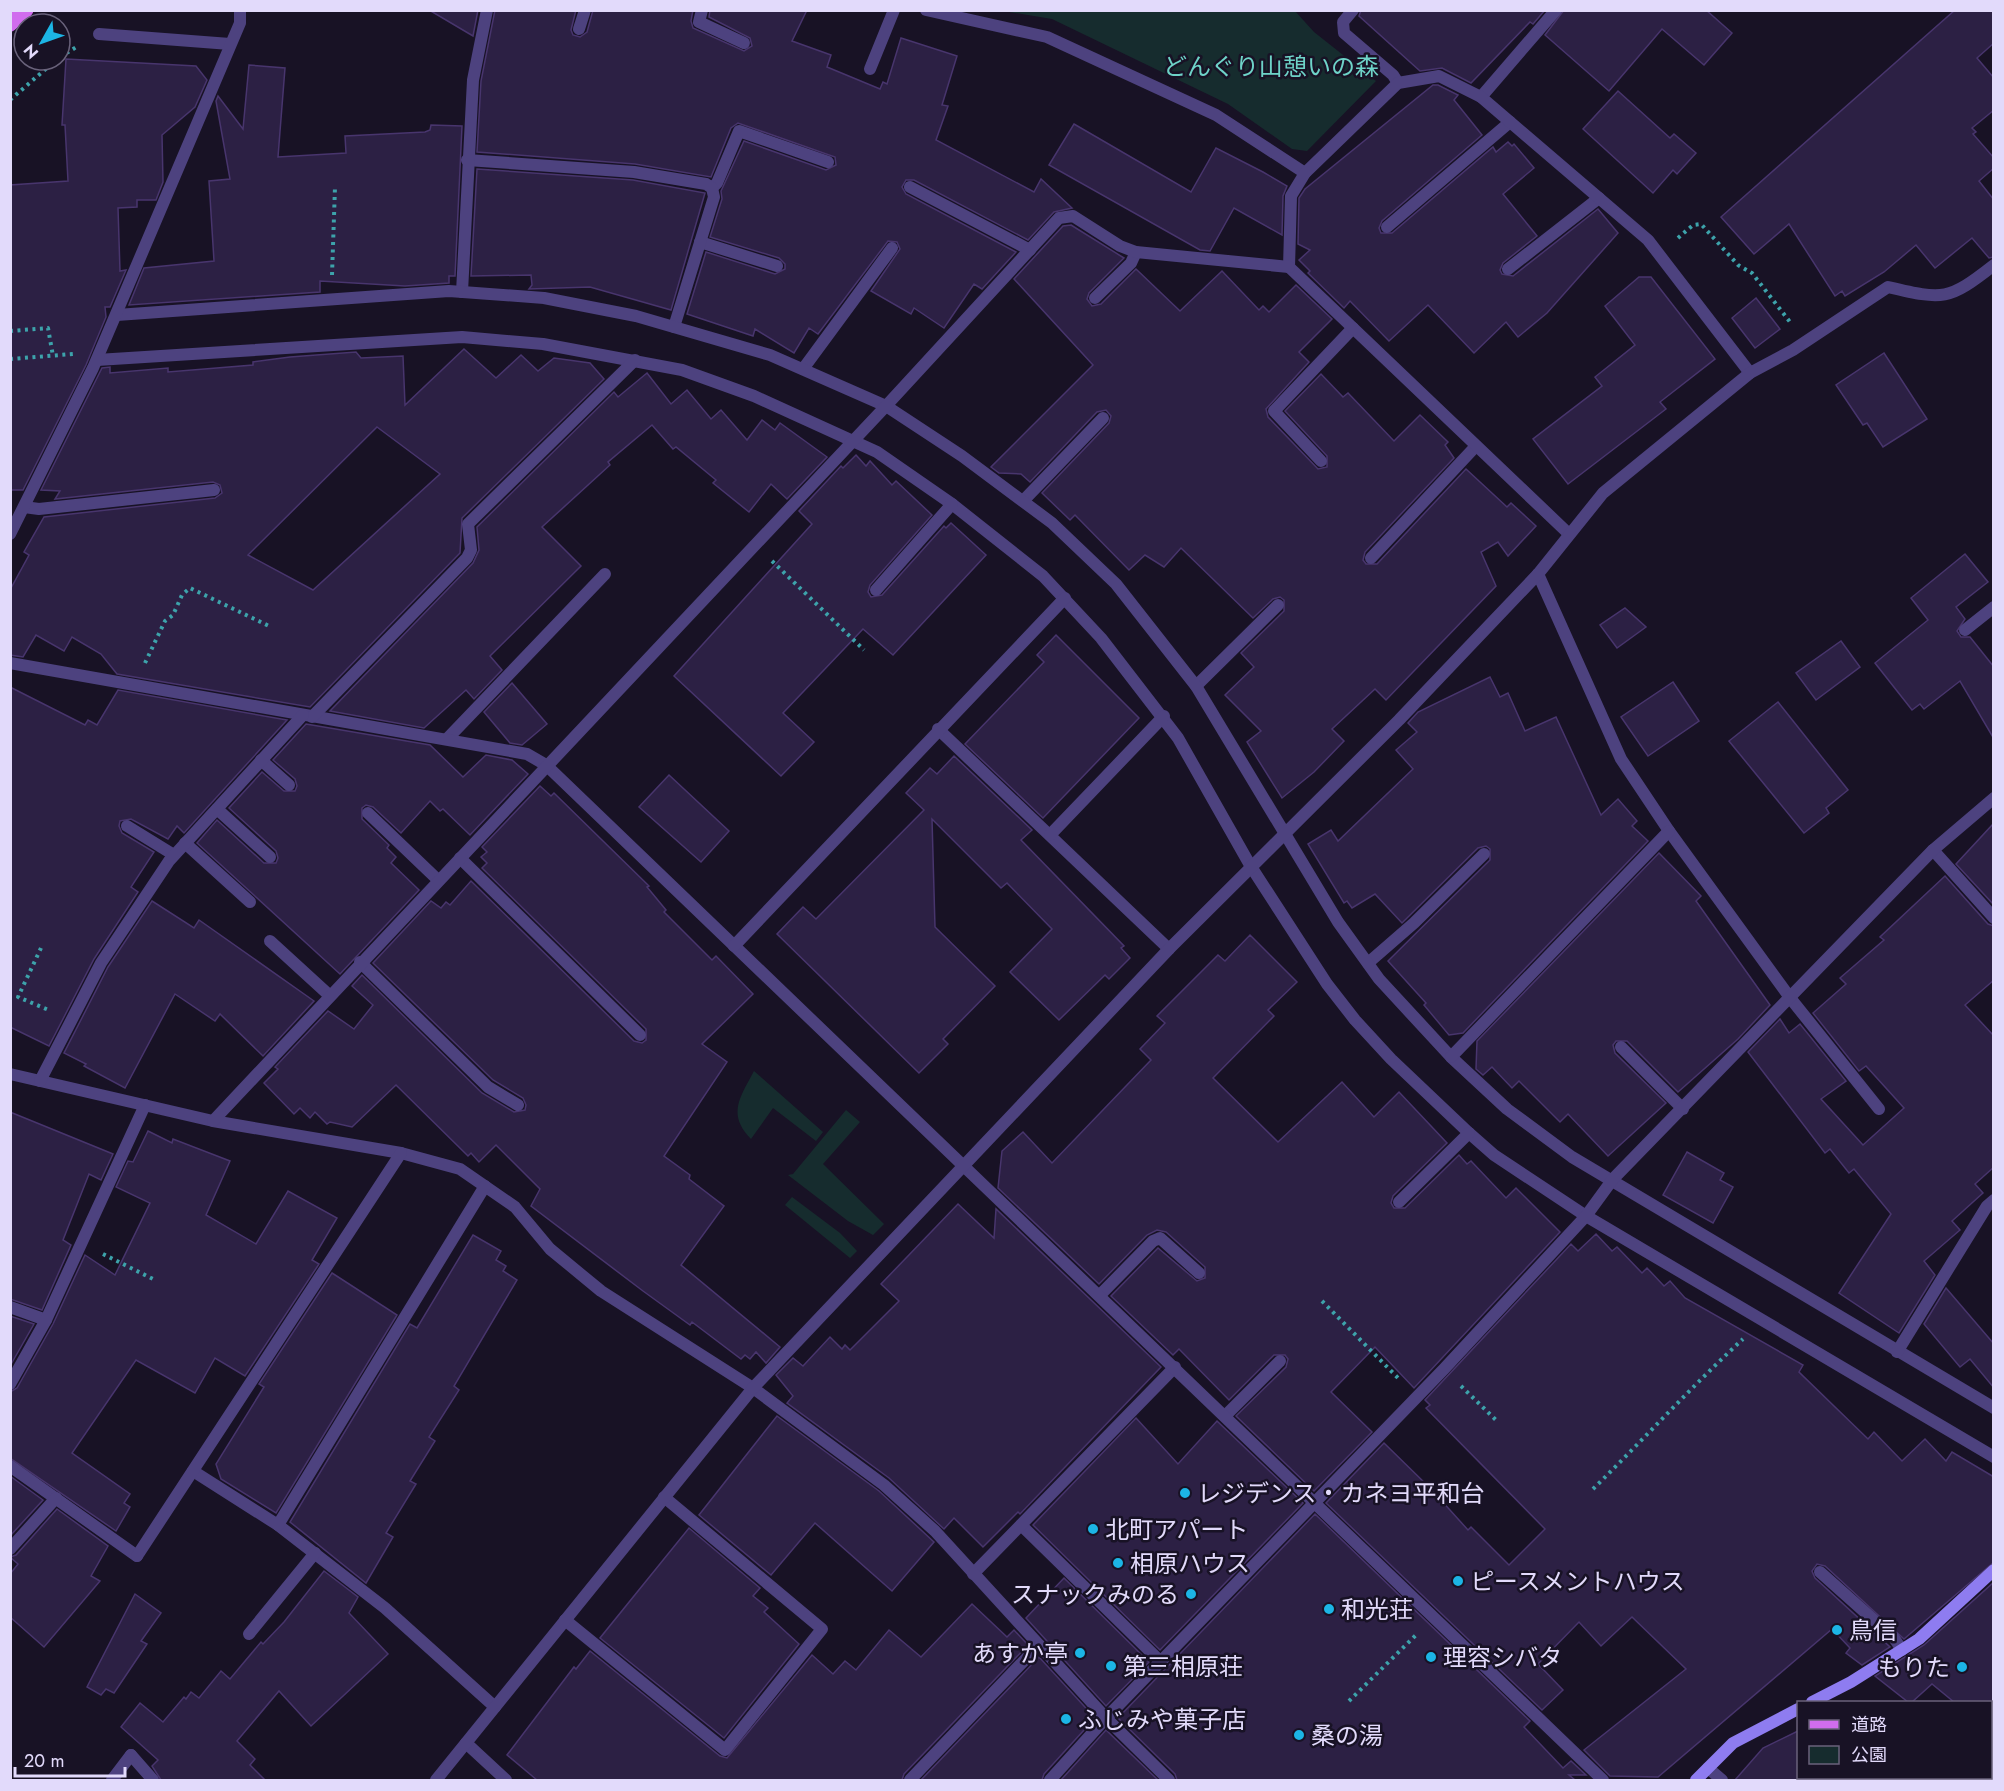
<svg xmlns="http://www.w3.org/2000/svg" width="2004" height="1791" viewBox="0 0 2004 1791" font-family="Jost,'Noto Sans JP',sans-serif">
<rect width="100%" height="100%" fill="#181225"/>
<g fill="#162c2e">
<path d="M1003 11H1295L1314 32 1376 81 1307 151 1292 149 1228 104 1052 19Z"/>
<path d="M754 1071 823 1132 816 1141 773 1108 751 1139C726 1114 741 1096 754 1071Z"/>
<path d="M846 1110 860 1122 823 1164 884 1224 873 1235 848 1221 788 1175 793 1174Z"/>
<path d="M792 1197 840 1233 857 1251 850 1258 785 1205Z"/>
</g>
<g fill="#2c2044" stroke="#48356d" stroke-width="1.5" fill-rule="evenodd">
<path d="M429 10H478L473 36Z"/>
<path d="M495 10H576L571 30 573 35 580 37 587 32 593 10H693L691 21 693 28 744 51 752 46 750 38 709 17 710 10H807L792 41 831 55 827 67 880 89 883 82 887 84 901 38 957 56 942 105 948 106 936 140 1034 192 1041 179 1072 208 1054 212 1028 240 914 180H906L902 187 906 194 1016 252 982 289 974 284 944 328 914 308 911 314 871 291 900 249 897 242 888 241 818 334 809 328 794 353 755 329 753 336 687 314 706 252 775 274 785 269V264L779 258 710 237 722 199 721 191 744 141 826 170 836 165 835 157 738 123 731 128 711 177 635 164 477 152 481 81Z"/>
<path d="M1361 10H1545L1533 24 1530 22 1471 83 1442 68 1420 71 1359 16Z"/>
<path d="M1564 10H1706L1732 33 1704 65 1662 29 1609 91 1545 35Z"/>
<path d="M1955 10H1994V43L1977 58 1994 78V110L1972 128 1976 132 1973 134 1994 158V168L1979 181 1994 200V257L1989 258 1972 238 1935 268 1916 245 1884 272 1845 296 1842 291 1835 296 1789 224 1754 254 1721 217Z"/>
<path d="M66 59 196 66 207 80 195 107 162 135 163 182 156 200H137V207L118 208 120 271 126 270 110 307H105L106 317 86 365 23 490H10V185L68 181 65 125H62Z"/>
<path d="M249 65 285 68 278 157 346 153 345 136 425 132 430 130 431 125 462 126 455 276H449V283L405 286 320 281V292L129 305 144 268 214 261 209 181 230 179 216 101 218 96 243 129Z"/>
<path d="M1433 85H1438L1458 95 1454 100 1482 135 1382 221 1379 228 1381 233H1392L1493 147 1496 152 1508 142 1512 146 1514 144 1534 168 1503 194 1537 236 1503 263 1500 270 1502 274 1513 276 1598 209 1618 233 1547 313 1518 337 1506 322 1474 353 1428 305 1389 341 1350 301 1344 308 1308 273 1310 271 1299 260 1310 250 1298 244 1299 198 1305 189Z"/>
<path d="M1618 91 1670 138 1674 134 1696 153 1677 174 1673 170 1653 193 1583 129Z"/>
<path d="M1074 124 1191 192 1216 148 1263 172 1287 186 1283 196 1282 235 1234 208 1210 251 1200 250 1049 165Z"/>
<path d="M477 169 633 180 705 193 671 310 590 287 529 289 532 285 531 275 471 276Z"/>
<path d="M1071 225 1124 258 1089 293 1087 299 1092 306 1101 304 1136 269 1180 311 1222 271 1259 310 1263 306 1269 312 1296 285 1332 319 1299 352 1309 362 1266 409 1268 417 1318 469 1327 467V456L1285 411 1321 374 1343 397 1348 393 1394 441 1420 415 1448 442 1445 445 1454 458 1365 552 1363 560 1366 564H1377L1466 469 1507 507 1511 503 1536 526 1508 556 1498 542 1481 552 1496 586 1386 700 1375 689 1332 729 1344 741 1314 772 1282 798 1247 742 1261 731 1225 695 1254 667 1241 653 1284 611V600L1280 597 1273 599 1253 618 1181 548 1164 567 1145 555 1129 570 1075 515 1070 520 1042 493 1109 423 1111 416 1106 410 1097 412 1030 482 1021 474 999 473 991 467 1093 365 1014 279 1063 226Z"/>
<path d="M1639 277H1651L1715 359 1660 402 1666 409 1568 484 1533 439 1602 386 1595 377 1635 345 1605 306Z"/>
<path d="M1756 298 1780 329 1755 348 1732 318Z"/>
<path d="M464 349 496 378 521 355 538 371 554 358 590 363 604 379 462 518 460 553 310 707 117 674 101 654 72 637 64 651 36 635 23 657 10 655V590L29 555 24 552 44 517 215 498 222 493 220 485 213 482 55 499 60 491 41 490 102 368 110 367V373L168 368V372L253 365V362L290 357 356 352 361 358 403 356 405 405ZM377 427 440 474 313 590 248 555Z"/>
<path d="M1884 353 1927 419 1883 447 1867 423 1863 425 1836 385Z"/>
<path d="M647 373 671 404 687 390 711 419 721 410 747 440 762 420 775 430 780 423 827 457 787 499 771 484 749 512 713 483 716 480 676 447 673 449 652 425 608 462 610 465 542 527 581 566 490 656 502 670 474 699 466 690 424 728 330 711 473 563 479 550 477 527 614 392 618 397Z"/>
<path d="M856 455 866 466 870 461 892 485 896 481 932 515 870 585 868 592 871 597 882 595 944 526 946 528 951 523 986 555 893 655 863 629 783 713 814 742 781 776 674 676 812 524 799 511 841 466 843 468Z"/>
<path d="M1965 554 1988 582 1956 607 1965 619 1957 631 1961 637H1970L1994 667V739L1960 681 1924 709 1920 704 1912 710 1875 663 1928 620 1911 598Z"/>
<path d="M1625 608 1646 627 1617 648 1600 625Z"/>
<path d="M1056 635 1139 718 1043 818 965 744 1044 662 1037 655Z"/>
<path d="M1841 641 1860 667 1816 700 1796 673Z"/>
<path d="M1490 677 1500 697 1508 693 1525 731 1556 717 1601 815 1618 799 1637 821 1632 826 1648 841 1463 1033 1449 1035 1424 1005 1426 1003 1388 961 1490 860V849L1486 846 1478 848 1402 923 1375 894 1352 908 1347 901 1344 903 1308 844 1331 830 1338 841 1413 769 1396 750 1417 732 1408 723 1418 712Z"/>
<path d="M1673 682 1699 721 1648 756 1621 717Z"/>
<path d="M512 683 547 724 522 745 510 743 484 712Z"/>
<path d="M10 687 85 725 88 720 97 725 118 690 287 720 184 833 177 826 168 839 131 819 120 821 119 826 122 833 154 852 131 887 138 892 94 959 49 1046 10 1027Z"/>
<path d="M1778 702 1848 790 1826 808 1829 813 1804 833 1729 741Z"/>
<path d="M306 724 430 745 463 777 486 755 512 760 528 774 470 835 443 809 440 811 430 801 401 833 373 807 366 805 362 808V819L389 845 387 848 396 857 391 863 419 890 340 974 197 843 217 820 264 863H276L278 858 276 851 229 808 262 772 284 791H295L297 786 295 779 273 760Z"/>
<path d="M954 756 1032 830 1021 840 1124 946 1121 948 1130 958 1109 979 1105 975 1059 1020 1010 972 1052 929 1007 883 1001 888 932 819 935 927 995 986 943 1039 948 1044 919 1073 777 934 803 907 816 919 924 810 906 793 930 768 937 774Z"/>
<path d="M669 775 729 831 701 862 639 807Z"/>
<path d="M540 786 551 796 554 793 649 886 647 887 666 910 664 912 712 960 716 956 753 994 702 1044 727 1062 664 1156 690 1175 689 1179 724 1206 681 1265 780 1347 766 1363 756 1352 750 1359 745 1355 741 1359 692 1322 690 1325 643 1291 531 1206 540 1189 496 1145 479 1162 471 1153 468 1156 396 1085 352 1127 330 1122 327 1124 315 1112 310 1118 300 1108 294 1114 264 1083 278 1069 275 1067 328 1011 354 1029 373 1005 352 986 362 975 482 1093 514 1112 525 1110 526 1105 523 1098 493 1080 373 963 431 901 441 908 446 902 450 905 471 881 634 1041 642 1043 646 1040V1029L482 868 487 863 481 857 487 852 482 847Z"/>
<path d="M1994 823V905L1956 864Z"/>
<path d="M1659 853 1701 896 1696 901 1770 1005 1738 1039 1678 1092 1627 1041H1616L1613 1045 1615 1053 1666 1103 1608 1156 1568 1114 1560 1122 1519 1081 1512 1088 1492 1067 1483 1075 1476 1069 1477 1041Z"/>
<path d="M1945 876 1988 924 1994 926V980L1965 1005 1994 1036V1167L1975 1184 1983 1193 1952 1221 1960 1230 1924 1261 1935 1275 1899 1333 1839 1293 1891 1214 1854 1169 1849 1173 1830 1149 1825 1153 1748 1052 1780 1019 1789 1033 1800 1024 1846 1081 1821 1099 1863 1145 1904 1108 1866 1066 1859 1071 1813 1013 1846 984 1840 978 1884 940 1880 937Z"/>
<path d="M152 901 194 928 199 920 314 1001 263 1056 220 1014 215 1021 175 994 125 1088 84 1066 86 1064 64 1053 108 967Z"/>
<path d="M1250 935 1297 982 1268 1010 1274 1016 1213 1078 1278 1142 1342 1082 1374 1117 1399 1092 1447 1143 1393 1196 1391 1203 1394 1208H1405L1459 1155 1467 1164 1471 1161 1506 1198 1516 1188 1560 1232 1414 1388 1375 1347 1331 1392 1372 1432 1314 1491 1236 1416 1286 1367 1288 1359 1285 1355H1274L1229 1400 1179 1349 1173 1355 1111 1296 1158 1248 1197 1281 1205 1278V1267L1166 1232 1157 1230 1147 1235 1099 1284 998 1188 1002 1151 1023 1132 1052 1163 1151 1060 1140 1049 1165 1023 1157 1016 1218 955 1225 961Z"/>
<path d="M10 1112 113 1154 101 1180 89 1174 63 1240 71 1245 42 1310 10 1299Z"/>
<path d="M148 1131 172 1143 173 1139 230 1161 206 1215 256 1244 288 1191 337 1218 312 1260 319 1264 245 1376 215 1358 195 1393 136 1360 72 1453 130 1494 124 1503 130 1507 116 1531 10 1458V1392L17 1388 53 1324 85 1255 115 1275 150 1203 116 1187 128 1161 133 1162Z"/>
<path d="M1687 1152 1724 1173 1720 1180 1733 1187 1713 1223 1663 1195Z"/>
<path d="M958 1204 994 1238 996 1209 1161 1367 1020 1514 1018 1512 983 1547 954 1518 944 1529 889 1478 787 1403 793 1396 776 1375 793 1358 803 1366 830 1337 842 1349 845 1345 850 1350 899 1301 881 1284Z"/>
<path d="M1596 1234 1612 1251 1617 1247 1642 1273 1647 1268 1664 1286 1670 1281 1685 1298 1803 1365 1799 1372 1868 1439 1874 1432 1902 1461 1925 1439 1946 1461 1952 1452 1994 1477V1562L1904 1639 1825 1566 1817 1564 1812 1571 1815 1578 1890 1647 1862 1665 1846 1653 1850 1648 1832 1629 1658 1777 1610 1776 1584 1750 1686 1669 1632 1617 1601 1646 1579 1622 1538 1664 1563 1690 1542 1710 1326 1503 1384 1443 1431 1489 1468 1530 1471 1527 1509 1565 1545 1529 1426 1408 1430 1405 1425 1400 1571 1244 1578 1251Z"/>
<path d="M473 1235 501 1251 496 1260 506 1266 503 1271 517 1280 454 1386 459 1390 429 1437 435 1441 410 1481 416 1484 386 1533 393 1537 366 1583 290 1522 410 1324 417 1328Z"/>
<path d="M332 1273 397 1315 276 1513 221 1479 216 1464 264 1387 259 1384Z"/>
<path d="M1946 1288 1994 1344V1388L1970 1359 1960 1367 1924 1324Z"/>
<path d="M10 1316 34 1324 10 1366Z"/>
<path d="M777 1416 879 1491 934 1542 892 1591 815 1523 771 1575 699 1515Z"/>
<path d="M1136 1418 1178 1464 1217 1421 1303 1503 1160 1650 1033 1525Z"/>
<path d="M10 1476 43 1500 10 1536Z"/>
<path d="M57 1509 108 1546 91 1576 100 1581 44 1647 10 1617V1574L18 1564 10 1557 16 1555Z"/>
<path d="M1315 1514 1530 1721 1524 1727 1563 1768 1571 1761 1586 1775H1569L1575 1780H1177L1175 1774 1118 1718Z"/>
<path d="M689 1528 760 1588 753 1596 768 1608 764 1612 799 1644 724 1738 600 1638Z"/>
<path d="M324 1571 358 1597 349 1613 388 1654 311 1726 279 1691 237 1741 255 1759 250 1765 265 1780H161L152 1766 158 1760 121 1727 140 1703 163 1722 184 1697 186 1699 191 1692 199 1698 221 1671 230 1679 261 1642 263 1644 284 1622Z"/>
<path d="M1064 1578 1149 1662 1106 1706 1026 1618Z"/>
<path d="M1994 1582V1702H1954L1932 1684 1912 1702H1908L1875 1676 1924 1645Z"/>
<path d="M135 1594 161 1613 141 1641 147 1644 114 1693 106 1689 101 1695 87 1687Z"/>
<path d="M972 1604 1007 1637 1014 1630 1028 1645 904 1774 902 1780H537L507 1755 574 1667 576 1669 590 1651 720 1756 727 1758 812 1655 833 1674 845 1661 856 1670 889 1630 921 1657Z"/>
<path d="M1039 1657 1095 1718 1044 1774 1042 1780H921Z"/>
<path d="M1106 1730 1158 1780H1061Z"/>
<path d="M1798 1731V1780H1735L1763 1748Z"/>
</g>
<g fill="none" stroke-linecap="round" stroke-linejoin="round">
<g stroke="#3da3ab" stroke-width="4" stroke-dasharray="3 4.5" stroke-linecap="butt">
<path d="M60 57 78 46"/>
<path d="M10 100 56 60"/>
<path d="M1678 238 1693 225 1701 224 1738 265 1752 273 1790 322"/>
<path d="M332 275 335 187"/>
<path d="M10 331 48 328 53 356"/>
<path d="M10 359 73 354"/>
<path d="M772 561 864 650"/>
<path d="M145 663 165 621 173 615 182 595 190 588 269 626"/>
<path d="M41 948 18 997 51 1011"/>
<path d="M103 1254 153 1279"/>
<path d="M1322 1301 1399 1379"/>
<path d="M1461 1386 1497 1421"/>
<path d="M1593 1489C1644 1439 1691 1387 1743 1339"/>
<path d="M1349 1701 1416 1635"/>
</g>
<g stroke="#4d427f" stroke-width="12">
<path d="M702 10 699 22 744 43"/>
<path d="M1353 10 1343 22 1344 33 1393 75 1398 83"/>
<path d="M579 29 585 10"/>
<path d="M870 69 894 10"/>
<path d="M910 187 1030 250"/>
<path d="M712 188 717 183 739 131 828 162"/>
<path d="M1387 227 1510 122"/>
<path d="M700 242 777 266"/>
<path d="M1508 269 1599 198"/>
<path d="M1095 298 1131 263 1136 252"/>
<path d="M97 360 462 337 543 344 682 370 754 396 877 452 952 504 1043 576 1101 638 1178 738 1250 865 1327 984 1355 1020 1391 1059 1469 1133 1494 1155 1586 1216 1994 1457"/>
<path d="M803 369 892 248"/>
<path d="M1321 461 1274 411 1353 328"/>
<path d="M1023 501 1103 418"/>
<path d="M24 507 39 509 214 490"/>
<path d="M1371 558 1476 446"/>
<path d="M1538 574 1621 759 1669 831 1791 999 1879 1109"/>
<path d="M876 590 952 504"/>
<path d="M1965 630 1994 607"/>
<path d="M1196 686 1278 605"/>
<path d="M447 739 605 574"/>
<path d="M1368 963 1414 923 1484 854"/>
<path d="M1621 1047 1683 1109"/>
<path d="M1399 1202 1469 1133"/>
<path d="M1100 1295 1153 1241 1160 1238 1199 1273"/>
<path d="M1225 1416 1280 1361"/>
<path d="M10 1466 137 1556"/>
<path d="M278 1525 385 1608 495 1707"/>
<path d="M1021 1525 1160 1661"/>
<path d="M10 1549 56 1498"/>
<path d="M1820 1572 1894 1638 1902 1650"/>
<path d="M973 1574 1175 1367"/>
<path d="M565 1620 725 1750 822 1629 664 1497"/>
<path d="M249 1634 315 1553"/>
<path d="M1708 1768 1722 1780"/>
<path d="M112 1780 131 1755"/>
<path d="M910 1780 1039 1645"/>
<path d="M1050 1780 1106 1718"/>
</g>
<g stroke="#4d427f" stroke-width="12">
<path d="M926 10 1047 37 1216 115 1305 173"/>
<path d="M99 34 230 44"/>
<path d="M1481 97 1556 10"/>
<path d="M467 160 634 172 706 184 712 188 714 197 674 327"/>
<path d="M462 292 473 80 487 10"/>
<path d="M117 315 449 291 544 298 636 316 770 355 886 406 962 456 1052 523 1116 584 1196 686 1338 922 1379 979 1451 1057 1507 1109 1572 1157 1994 1408"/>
<path d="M10 534 93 368 240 23V10"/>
<path d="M1569 534 1289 267 1291 196 1305 173 1398 83 1439 76 1481 97 1648 240 1750 373"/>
<path d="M10 663 527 754 546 765 1603 1780"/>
<path d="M312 717 467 558 471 550 468 524 635 360"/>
<path d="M938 729 1169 949"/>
<path d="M261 760 289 785"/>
<path d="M217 809 270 857"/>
<path d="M368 813 438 880"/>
<path d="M127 826 174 855"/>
<path d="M1050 835 1164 716"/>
<path d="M185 843 250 902"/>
<path d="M1933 850 1994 918"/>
<path d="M460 858 640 1035"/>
<path d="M270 941 329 995"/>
<path d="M734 946 1065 598"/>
<path d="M360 962 488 1087 518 1105"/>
<path d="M1451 1057 1669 831"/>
<path d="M10 1074 213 1121 401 1153 460 1169 515 1207 550 1249 601 1291 753 1388 884 1485 935 1531 1106 1718 1169 1780"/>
<path d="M40 1081 101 963 169 861 303 715"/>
<path d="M213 1121 886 406 1059 218 1073 216 1120 246 1136 252 1289 267"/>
<path d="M10 1307 46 1320"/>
<path d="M1897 1352 1987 1206 1994 1200"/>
<path d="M10 1384 46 1320 145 1105"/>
<path d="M193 1471 278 1525 485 1186"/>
<path d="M137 1556 401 1153"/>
<path d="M1106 1718 1444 1369 1586 1216 1613 1179 1933 850 1994 798"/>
<path d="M466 1743 506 1780"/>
<path d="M131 1755 153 1780"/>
<path d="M436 1780 753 1388 1169 949 1399 720 1538 574 1603 493 1750 373 1793 350 1888 287C1944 300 1948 301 1994 265"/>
</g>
<g stroke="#8e7cf0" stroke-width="12">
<path d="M1812 1702 1851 1682 1919 1639 1994 1570"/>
<path d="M1696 1780 1733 1743 1798 1709"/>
</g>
<path stroke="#d06dee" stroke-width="15" d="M10 24 26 10"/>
</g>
<g fill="#1cb5e5" stroke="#181225" stroke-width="2">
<circle cx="1185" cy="1493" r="6"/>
<circle cx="1093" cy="1529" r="6"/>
<circle cx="1118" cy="1563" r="6"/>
<circle cx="1458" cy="1581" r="6"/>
<circle cx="1191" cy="1594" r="6"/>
<circle cx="1329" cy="1609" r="6"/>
<circle cx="1837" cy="1630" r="6"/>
<circle cx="1080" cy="1653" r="6"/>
<circle cx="1431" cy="1657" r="6"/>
<circle cx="1111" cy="1666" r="6"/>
<circle cx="1962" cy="1667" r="6"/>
<circle cx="1066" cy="1719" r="6"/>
<circle cx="1299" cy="1735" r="6"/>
</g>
<g text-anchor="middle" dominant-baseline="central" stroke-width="5" stroke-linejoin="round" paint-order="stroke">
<g font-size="24" fill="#6ed3c8" stroke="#181225">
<text x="1271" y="66">どんぐり山憩いの森</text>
</g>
<g font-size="24" fill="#e2dafb" stroke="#181225" text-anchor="start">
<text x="1197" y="1493">レジデンス・カネヨ平和台</text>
<text x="1105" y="1529">北町アパート</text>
<text x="1130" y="1563">相原ハウス</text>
<text x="1470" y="1581">ピースメントハウス</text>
<text x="1179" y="1594" text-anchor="end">スナックみのる</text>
<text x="1341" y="1609">和光荘</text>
<text x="1849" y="1630">鳥信</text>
<text x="1068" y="1653" text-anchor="end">あすか亭</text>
<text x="1443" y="1657">理容シバタ</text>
<text x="1123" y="1666">第三相原荘</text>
<text x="1950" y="1667" text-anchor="end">もりた</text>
<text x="1078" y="1719">ふじみや菓子店</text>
<text x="1311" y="1735">桑の湯</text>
</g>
</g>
<rect width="2004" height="1791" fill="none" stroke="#e2dafb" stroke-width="24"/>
<rect x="1797" y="1701" width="195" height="78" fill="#181225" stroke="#69627b" stroke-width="1.5"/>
<rect x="1809" y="1720" width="30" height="9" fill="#d06dee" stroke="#69627b" stroke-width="1.5"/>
<text x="1851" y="1731" font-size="18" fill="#e2dafb">道路</text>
<rect x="1809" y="1746" width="30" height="18" fill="#162c2e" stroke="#69627b" stroke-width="1.5"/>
<text x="1851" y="1761" font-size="18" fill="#e2dafb">公園</text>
<g transform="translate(42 42) rotate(230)"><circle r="28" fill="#181225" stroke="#69627b" stroke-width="1.5"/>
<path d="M0-4.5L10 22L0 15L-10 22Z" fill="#1cb5e5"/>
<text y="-9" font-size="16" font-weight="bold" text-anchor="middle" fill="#e2dafb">N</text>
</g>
<path d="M15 1767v9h110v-9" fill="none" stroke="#e2dafb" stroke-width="3"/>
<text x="24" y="1767" font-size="18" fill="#e2dafb" stroke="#181225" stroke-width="4.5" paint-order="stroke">20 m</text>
</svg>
